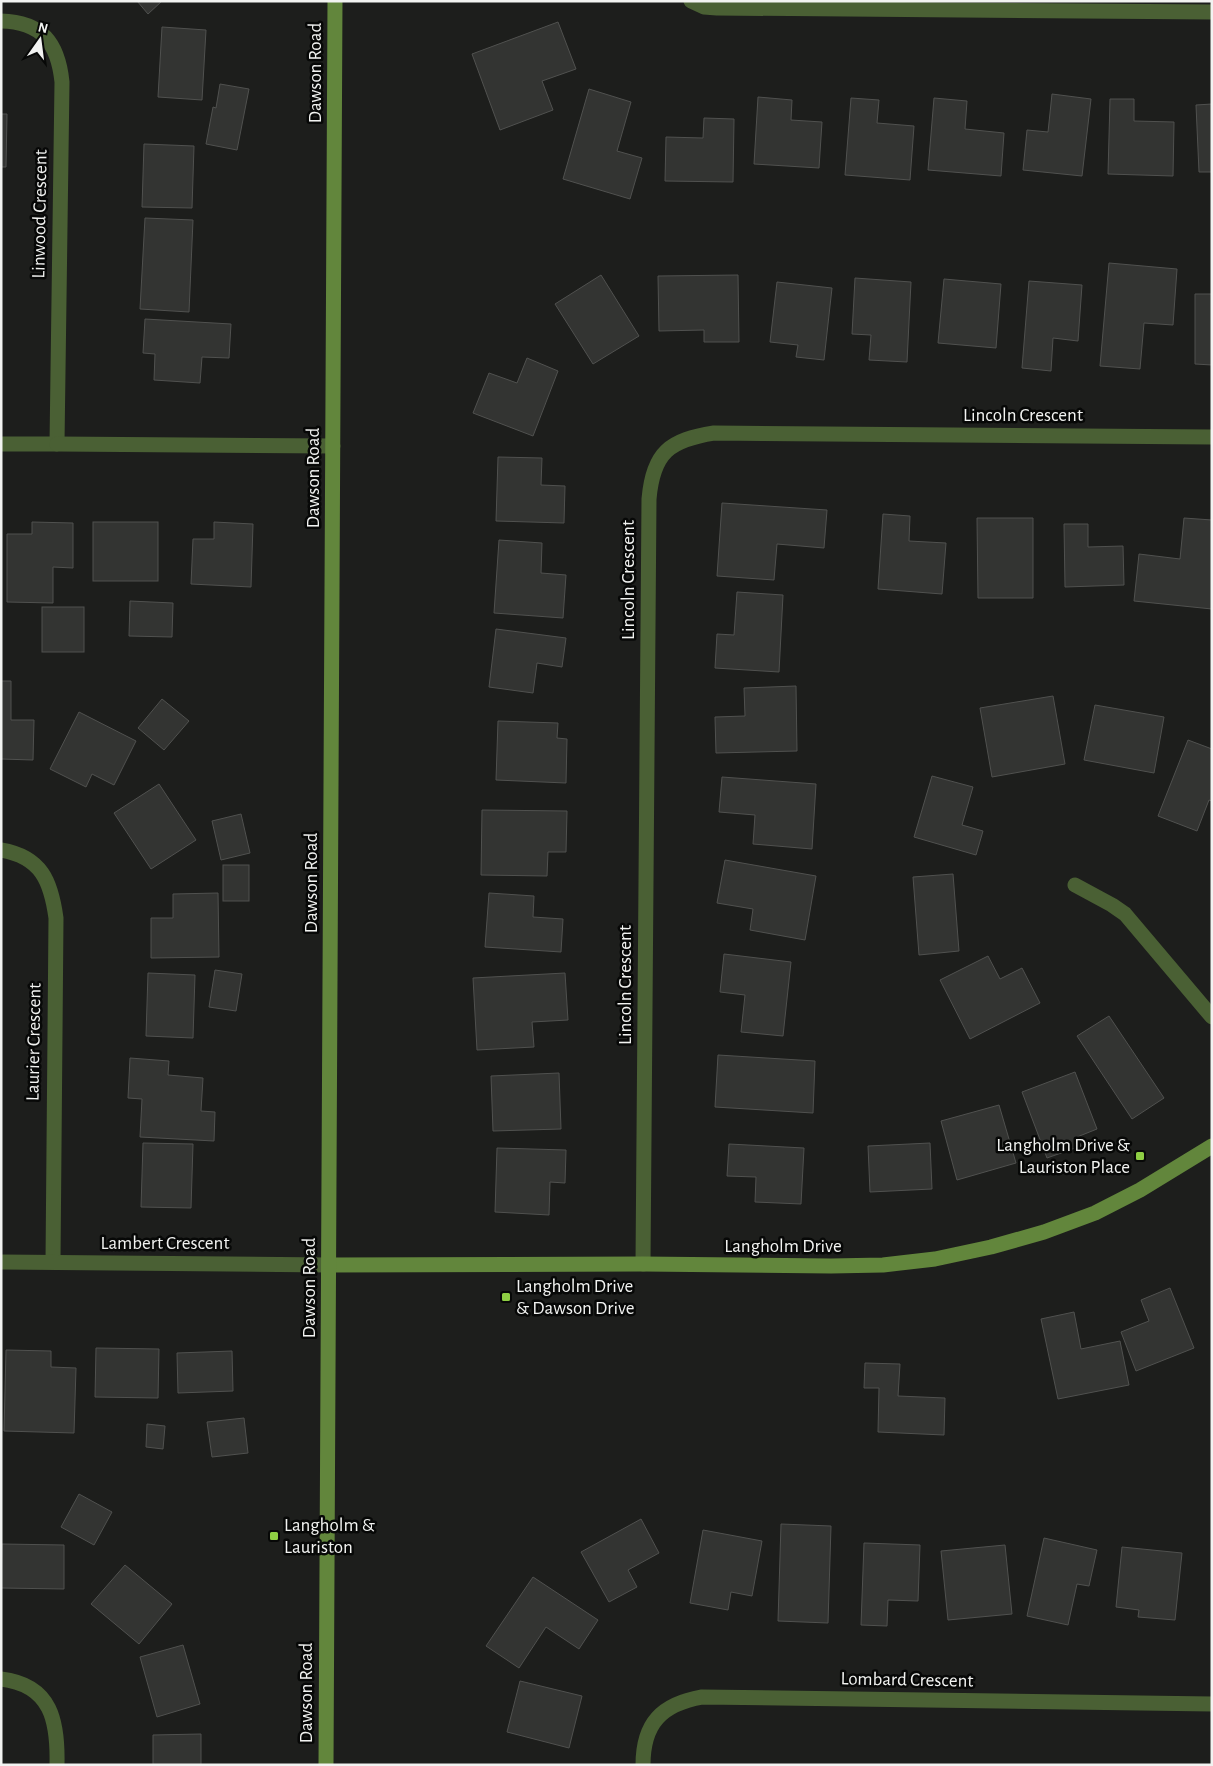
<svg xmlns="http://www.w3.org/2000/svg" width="1213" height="1766" viewBox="0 0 1213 1766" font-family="'Alegreya Sans',sans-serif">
<rect width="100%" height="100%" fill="#1d1e1c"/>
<g fill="#333432" stroke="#50514f">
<path d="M137 1H162L148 14Z"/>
<path d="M558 22 576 69 542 81 553 110 500 130 472 54Z"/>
<path d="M162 27 206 30 202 100 158 97Z"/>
<path d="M220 84 249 89 237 150 206 144 213 107 216 108Z"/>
<path d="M589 89 631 102 617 151 642 158 630 199 563 179Z"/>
<path d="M1052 94 1091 99 1082 176 1023 170 1027 130 1048 132Z"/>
<path d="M758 97 792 100 791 120 822 122 819 168 754 164Z"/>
<path d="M851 98 879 100 877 123 914 126 910 180 845 175Z"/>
<path d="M934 98 967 101 965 129 1004 133 1001 176 928 170Z"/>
<path d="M1110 99H1134V121L1174 122 1173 176 1108 174Z"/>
<path d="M1212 104V172H1199L1196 105Z"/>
<path d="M1 114H7L6 167H1Z"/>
<path d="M704 118 734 119 733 182 665 181 666 137 703 138Z"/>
<path d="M144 144 194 146 192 208 142 207Z"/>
<path d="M145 218 193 220 189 312 140 309Z"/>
<path d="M1109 263 1177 269 1173 325 1144 323 1140 369 1100 366Z"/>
<path d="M601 275 639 336 593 364 555 304Z"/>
<path d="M738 275 739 342H704V330L659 331 658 276Z"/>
<path d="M855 278 911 282 907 362 869 360 871 335 852 334Z"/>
<path d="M944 279 1001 284 996 348 938 343Z"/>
<path d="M1029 281 1082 285 1078 341 1053 338 1051 371 1022 368Z"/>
<path d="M777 282 832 288 824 360 796 357 798 345 770 342Z"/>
<path d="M1195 294H1212V365L1195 364Z"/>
<path d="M145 319 231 324 229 358 202 357 200 383 154 380 155 354 143 353Z"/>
<path d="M527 358 558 371 533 436 473 413 489 373 517 383Z"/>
<path d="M498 457 542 458 541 485 565 486 564 523 496 521Z"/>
<path d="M722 503 827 510 824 548 777 544 774 580 717 576Z"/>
<path d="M883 514 910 516 909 541 946 543 942 594 878 589Z"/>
<path d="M977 518H1033V598H978Z"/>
<path d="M1184 518 1212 520V609L1134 601 1139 554 1180 559Z"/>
<path d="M32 522 73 523V568L53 567V603L7 602V534H32Z"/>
<rect x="93" y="522" width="65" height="59"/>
<path d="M214 522 253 524 251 587 191 584 193 539H214Z"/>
<path d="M1064 524H1088V547L1123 546 1124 585 1065 587Z"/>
<path d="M499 540 542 543 541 573 566 575 563 618 494 613Z"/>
<path d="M737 592 783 595 779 672 715 668 717 634 734 635Z"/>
<path d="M130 601 173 603 172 637 129 636Z"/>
<rect x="42" y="607" width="42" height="45"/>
<path d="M496 629 566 638 562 667 537 663 533 693 489 687Z"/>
<path d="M1 681H11V720H34L33 760 1 759Z"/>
<path d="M796 686 797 751 716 753 715 717 745 716 744 688Z"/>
<path d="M1053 696 1065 764 992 777 980 708Z"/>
<path d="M162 699 189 721 164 750 138 728Z"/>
<path d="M1095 705 1164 717 1154 773 1084 760Z"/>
<path d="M79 712 136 741 114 785 92 774 86 787 50 769Z"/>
<path d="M498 721 558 723 557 738 567 739 566 783 496 780Z"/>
<path d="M1188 740 1212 749V801L1209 800 1197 831 1158 816Z"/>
<path d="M932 776 973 787 962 825 983 831 976 855 914 837Z"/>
<path d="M722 777 816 784 812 849 753 844 755 815 719 812Z"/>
<path d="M159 784 196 840 151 869 114 813Z"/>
<path d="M482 810 567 811 566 852H548L547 876 481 875Z"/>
<path d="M241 814 250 853 221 860 212 821Z"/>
<path d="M725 860 816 876 805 940 750 930 753 909 717 903Z"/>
<rect x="223" y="865" width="26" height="36"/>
<path d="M953 874 959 951 919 955 913 877Z"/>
<path d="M218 893 219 957 151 958V918H173V894Z"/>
<path d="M489 893 534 896 533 917 563 919 561 952 485 947Z"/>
<path d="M724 954 791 962 783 1036 741 1032 745 995 720 992Z"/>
<path d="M988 956 1000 979 1022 968 1040 1003 970 1039 940 980Z"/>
<path d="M215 970 242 974 236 1011 209 1007Z"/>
<path d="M148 973 195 975 193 1038 146 1036Z"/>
<path d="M565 973 568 1020 532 1022 534 1047 477 1050 473 978Z"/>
<path d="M1109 1016 1164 1098 1132 1119 1077 1036Z"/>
<path d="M718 1055 815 1061 813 1113 715 1107Z"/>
<path d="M130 1058 169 1061 168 1075 203 1078 201 1111 215 1112 214 1141 140 1137 142 1099 128 1098Z"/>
<path d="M1075 1072 1097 1129 1077 1137 1081 1146 1047 1158 1022 1092Z"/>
<path d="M559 1073 561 1129 493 1131 491 1076Z"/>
<path d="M999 1105 1016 1163 957 1180 941 1121Z"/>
<path d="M143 1143 193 1144 191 1208 141 1207Z"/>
<path d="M930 1143 932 1189 870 1192 868 1146Z"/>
<path d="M729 1144 804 1148 801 1204 755 1202 756 1177 727 1176Z"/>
<path d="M497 1148 566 1150 565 1183 550 1182 549 1215 495 1212Z"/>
<path d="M1170 1288 1194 1348 1136 1371 1121 1332 1149 1321 1141 1300Z"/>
<path d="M1074 1312 1081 1349 1120 1341 1129 1385 1058 1399 1041 1319Z"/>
<path d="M96 1348 159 1349 158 1398 95 1397Z"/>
<path d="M6 1350 51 1351V1367L76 1368 74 1433 4 1431Z"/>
<path d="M232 1351 233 1391 178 1393 177 1353Z"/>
<path d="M865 1363 900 1364 898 1396 945 1398 944 1435 878 1432 879 1388H864Z"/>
<path d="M244 1418 248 1453 212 1457 207 1422Z"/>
<path d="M147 1424 165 1426 163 1449 146 1447Z"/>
<path d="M79 1494 112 1512 94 1545 61 1527Z"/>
<path d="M641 1519 659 1553 628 1570 637 1587 609 1602 581 1552Z"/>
<path d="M781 1524 831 1526 828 1623 778 1621Z"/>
<path d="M703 1530 762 1541 752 1596 731 1592 728 1610 690 1603Z"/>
<path d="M1044 1538 1097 1550 1089 1586 1077 1584 1068 1625 1027 1616Z"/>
<path d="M864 1543 920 1545 918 1601 888 1600 887 1626 861 1625Z"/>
<path d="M2 1544 64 1545V1589L1 1588Z"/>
<path d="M1005 1545 1012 1614 948 1620 941 1551Z"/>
<path d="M1122 1547 1182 1553 1175 1620 1138 1617 1139 1610 1116 1607Z"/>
<path d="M125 1565 172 1604 139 1644 91 1604Z"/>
<path d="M533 1577 598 1620 579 1649 546 1627 519 1668 486 1646Z"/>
<path d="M183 1645 200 1704 157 1717 140 1657Z"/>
<path d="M520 1681 582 1696 569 1748 507 1732Z"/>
<path d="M201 1734V1765H153V1735Z"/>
</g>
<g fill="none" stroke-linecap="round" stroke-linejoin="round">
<g stroke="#4a6034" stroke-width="15">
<path d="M691 1 704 7 717 8 1212 12"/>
<path d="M1 21C42 22 58 43 62 82L57 444H1"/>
<path d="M57 444 333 446"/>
<path d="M1 850C42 857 51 882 56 918L53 1262"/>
<path d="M1075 885 1112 905 1125 914 1212 1017"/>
<path d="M1 1262 329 1265"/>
<path d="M643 1264 649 499C653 452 670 440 714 433L1212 437"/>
<path d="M1 1679C52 1685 58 1722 57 1765"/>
<path d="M643 1765C643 1723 662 1704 702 1697L1212 1704"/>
</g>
<g stroke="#62863c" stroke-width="15">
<path d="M329 1265 643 1264 831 1266 883 1265 935 1259 991 1247 1044 1232 1095 1213 1140 1190 1212 1146"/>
<path d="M326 1765 335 1"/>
</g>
</g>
<g fill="#8ece43" stroke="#070807" stroke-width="2">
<rect x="1135" y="1151" width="10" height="10" rx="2.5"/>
<rect x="501" y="1292" width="10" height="10" rx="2.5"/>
<rect x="269" y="1531" width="10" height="10" rx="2.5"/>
</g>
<g text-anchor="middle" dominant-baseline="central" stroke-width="5" stroke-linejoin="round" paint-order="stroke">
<g font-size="19" fill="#f2f3f1" stroke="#070807">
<text transform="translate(315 73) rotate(-90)">Dawson Road</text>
<text transform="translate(40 214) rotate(-89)">Linwood Crescent</text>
<text x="1023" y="415">Lincoln Crescent</text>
<text transform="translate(313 478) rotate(-90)">Dawson Road</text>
<text transform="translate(628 580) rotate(-90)">Lincoln Crescent</text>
<text transform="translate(311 883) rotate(-90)">Dawson Road</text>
<text transform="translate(625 985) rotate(-90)">Lincoln Crescent</text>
<text transform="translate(34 1042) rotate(-89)">Laurier Crescent</text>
<text x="165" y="1243">Lambert Crescent</text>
<text x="783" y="1246">Langholm Drive</text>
<text transform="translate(309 1288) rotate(-90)">Dawson Road</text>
<text transform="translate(907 1680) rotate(1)">Lombard Crescent</text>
<text transform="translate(306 1693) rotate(-90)">Dawson Road</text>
</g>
<g font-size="19" fill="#f2f3f1" stroke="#070807" text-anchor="start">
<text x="1130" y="1145" text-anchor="end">Langholm Drive &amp;<tspan x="1130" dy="22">Lauriston Place</tspan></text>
<text x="516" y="1286">Langholm Drive<tspan x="516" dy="22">&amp; Dawson Drive</tspan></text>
<text x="284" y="1525">Langholm &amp;<tspan x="284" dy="22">Lauriston</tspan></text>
</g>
</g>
<rect width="1213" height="1766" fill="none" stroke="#f2f3f1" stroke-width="5"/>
<g transform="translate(40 40) rotate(14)" stroke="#070807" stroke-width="4" paint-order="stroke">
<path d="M0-4L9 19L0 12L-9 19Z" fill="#f2f3f1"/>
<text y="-8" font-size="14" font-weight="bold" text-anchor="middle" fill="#f2f3f1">N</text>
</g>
</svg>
